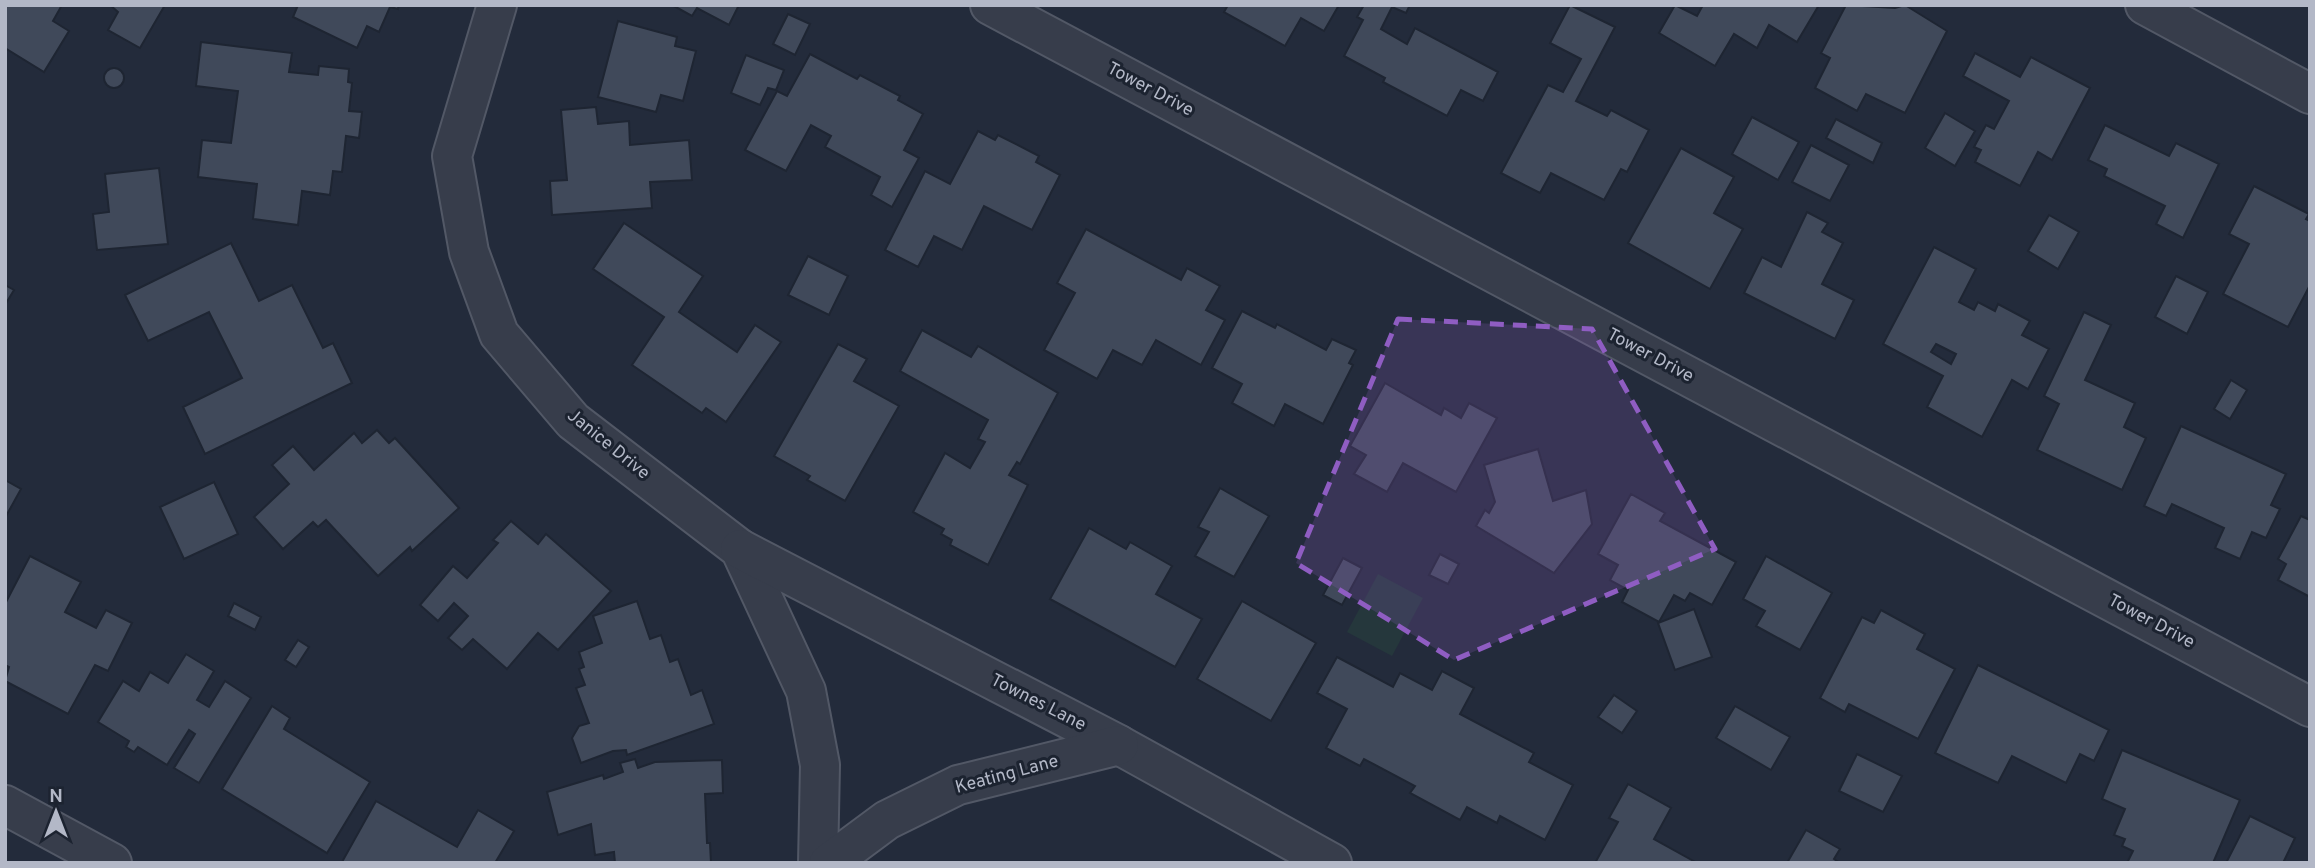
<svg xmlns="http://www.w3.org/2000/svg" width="2315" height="868" viewBox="0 0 2315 868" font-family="Overpass,sans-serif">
<rect width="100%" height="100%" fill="#232b3b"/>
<path fill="#25373c" d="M1378 574 1423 598 1392 656 1347 632Z"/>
<g fill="#40495a" stroke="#1e2532" stroke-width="2" fill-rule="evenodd">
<path d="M5 5H62L53 21 69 31 44 72 5 48Z"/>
<path d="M110 5H165L140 48 108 30 118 12Z"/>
<path d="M298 5H399L398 9 390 7 379 32 367 26 357 48 293 17Z"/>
<path d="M672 5H739L729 25 697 8 692 16Z"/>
<path d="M1228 5H1339L1324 31 1301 18 1285 46 1224 12Z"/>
<path d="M1364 5H1410L1406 13 1392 7 1381 29 1407 44 1415 28 1498 72 1483 101 1461 90 1447 116 1383 82 1385 78 1344 56 1363 20 1357 17Z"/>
<path d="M1570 5 1615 27 1576 101 1607 116 1611 110 1649 130 1627 172 1621 169 1604 200 1551 173 1540 193 1501 173 1548 85 1563 92 1581 59 1550 43Z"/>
<path d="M1675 5 1697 16 1703 5H1819L1797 42 1769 25 1757 48 1734 34 1715 66 1659 33Z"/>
<path d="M1846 5 1895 8 1905 5 1947 31 1905 113 1866 94 1857 111 1815 88 1830 58 1821 53Z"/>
<path d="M788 14 810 24 795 55 773 44Z"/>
<path d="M618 21 677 37 675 46 696 51 683 101 661 95 656 112 598 97Z"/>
<path d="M201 42 292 53 289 72 318 75 319 66 349 69 348 82 352 83 349 111 362 112 359 138 346 136 342 172 333 171 330 195 302 191 298 225 253 219 257 184 198 177 202 140 231 143 238 91 196 86Z"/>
<path d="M1975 53 2020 77 2031 57 2090 88 2052 160 2038 152 2020 186 1975 162 1981 150 1974 147 1986 125 1994 129 2009 101 1963 76Z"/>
<path d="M810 54 857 79 860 75 900 96 898 100 923 114 904 150 919 158 892 207 871 195 880 177 825 147 831 136 811 125 786 171 745 150 777 91 787 96Z"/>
<path d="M746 55 784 70 776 90 768 88 760 105 731 93Z"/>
<circle cx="114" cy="78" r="10"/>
<path d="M596 107 598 124 629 121 630 145 689 140 692 180 650 182 652 208 552 215 550 181 567 180 561 110Z"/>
<path d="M1945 113 1975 131 1955 166 1925 148Z"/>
<path d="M1752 117 1799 142 1778 180 1732 154Z"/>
<path d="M1836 119 1882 143 1873 163 1826 138Z"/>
<path d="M2105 125 2169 156 2176 143 2219 164 2183 238 2156 224 2165 206 2104 176 2107 169 2088 160Z"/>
<path d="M978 131 995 140 998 135 1039 156 1036 162 1060 175 1032 230 984 206 962 250 934 236 918 267 885 250 925 171 950 184Z"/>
<path d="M1811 145 1849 165 1830 201 1792 182Z"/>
<path d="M1681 148 1734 177 1714 213 1743 229 1710 289 1628 243Z"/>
<path d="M159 168 168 244 97 250 93 214 109 212 105 174Z"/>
<path d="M2254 186 2309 214 2306 219 2310 221V285L2288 327 2223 294 2249 244 2229 234Z"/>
<path d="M1807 212 1828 223 1822 232 1843 243 1822 284 1854 300 1835 339 1744 293 1762 257 1781 267Z"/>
<path d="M2049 215 2079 232 2058 269 2028 251Z"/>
<path d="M624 223 703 276 679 312 737 352 755 325 781 342 726 422 706 408 702 413 632 365 664 317 593 269Z"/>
<path d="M1086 229 1181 280 1187 268 1220 286 1206 310 1225 320 1201 365 1156 340 1142 365 1113 350 1097 379 1044 350 1075 293 1057 283Z"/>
<path d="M231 243 259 301 292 285 323 348 333 343 352 383 205 454 183 407 242 378 209 312 148 341 125 295Z"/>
<path d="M1934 247 1976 269 1959 302 1974 310 1978 302 1995 311 1998 304 2030 321 2022 335 2049 349 2028 389 2012 380 1982 437 1927 407 1943 376 1883 344ZM1936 344 1956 354 1951 364 1931 352Z"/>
<path d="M808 256 848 276 829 315 788 295Z"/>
<path d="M2176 276 2208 292 2187 334 2155 317Z"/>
<path d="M5 285 14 290 5 305Z"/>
<path d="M1242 311 1275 328 1277 324 1326 350 1332 339 1356 350 1349 363 1353 365 1323 424 1285 404 1274 426 1232 403 1242 384 1212 368Z"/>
<path d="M2084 312 2111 325 2085 380 2135 403 2124 427 2146 438 2122 490 2037 450 2059 404 2044 396Z"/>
<path d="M922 330 971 357 978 346 1058 393 1020 464 1017 462 1009 475 1028 485 988 565 950 545 952 540 941 534 944 529 913 512 945 453 970 468 985 442 978 439 988 420 900 371Z"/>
<path d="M838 344 867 359 854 381 899 406 845 501 807 480 810 476 774 456Z"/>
<path d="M2231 380 2247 390 2230 419 2214 409Z"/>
<path d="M1385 383 1441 415 1444 408 1461 418 1469 403 1497 418 1456 492 1403 463 1387 492 1354 474 1366 455 1350 446Z"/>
<path d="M2181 426 2286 474 2271 505 2280 509 2266 538 2252 532 2240 559 2215 548 2224 528 2172 504 2166 516 2144 506Z"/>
<path d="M377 430 389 443 395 438 459 508 412 551 410 547 378 576 326 520 318 527 313 522 283 549 254 517 289 484 272 465 293 446 314 470 354 433 362 443Z"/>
<path d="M1538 449 1553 501 1586 490 1592 524 1554 573 1476 526 1485 510 1489 513 1495 502 1484 465Z"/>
<path d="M5 480 21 489 5 518Z"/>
<path d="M214 482 238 534 184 559 160 507Z"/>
<path d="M1220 488 1269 516 1234 577 1195 556 1209 532 1198 527Z"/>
<path d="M1631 494 1665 513 1660 521 1736 562 1712 605 1690 593 1685 601 1674 595 1659 622 1622 602 1628 590 1610 580 1618 565 1598 554Z"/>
<path d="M2301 516 2310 520V597L2278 580 2286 564 2278 559Z"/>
<path d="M511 521 538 544 546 534 611 591 558 650 538 633 507 669 473 639 462 650 448 638 468 616 454 603 438 621 420 605 453 566 467 578 498 543 493 540Z"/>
<path d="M1089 528 1126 549 1130 542 1172 566 1156 594 1202 619 1175 667 1050 599Z"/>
<path d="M1440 554 1459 564 1448 584 1429 575Z"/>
<path d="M30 556 81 582 65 612 96 628 106 610 132 623 108 671 95 665 68 714 5 681 9 667 5 665V604Z"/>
<path d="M1766 556 1832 593 1800 650 1756 626 1765 611 1743 599Z"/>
<path d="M1343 558 1362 568 1342 605 1323 595Z"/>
<path d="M637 601 650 639 661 635 670 662 678 659 691 695 702 690 714 724 627 755 626 750 613 751 581 763 572 738 579 726 589 723 576 688 585 685 579 669 584 667 579 652 602 643 593 616Z"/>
<path d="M1242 601 1316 643 1271 721 1197 679Z"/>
<path d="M234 603 261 617 255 630 228 616Z"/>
<path d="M1694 609 1712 657 1675 670 1658 623Z"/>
<path d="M1881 610 1925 634 1917 649 1955 669 1918 739 1849 704 1845 712 1820 698 1862 617 1874 623Z"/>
<path d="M298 640 309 647 296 667 285 660Z"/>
<path d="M186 654 214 671 197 700 209 707 225 681 251 698 199 783 174 768 195 734 189 730 167 765 138 747 134 752 126 747 129 741 98 722 123 681 139 691 150 672 168 683Z"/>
<path d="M1337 657 1393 687 1400 673 1432 690 1442 671 1474 688 1460 714 1534 753 1529 762 1573 785 1545 840 1500 816 1497 823 1467 807 1460 820 1410 793 1415 786 1364 759 1360 766 1326 748 1347 709 1317 693Z"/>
<path d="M1978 665 2109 730 2094 761 2080 754 2066 783 2012 756 1998 783 1935 753Z"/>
<path d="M1614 695 1637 711 1622 733 1598 717Z"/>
<path d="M272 706 290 718 284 729 370 782 327 853 222 789Z"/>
<path d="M1735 706 1790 737 1771 770 1716 738Z"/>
<path d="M2122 750 2240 800 2213 863H2127L2133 851 2122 846 2125 839 2114 835 2125 809 2102 799Z"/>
<path d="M1857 754 1902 776 1883 812 1839 791Z"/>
<path d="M635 759 638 768 655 762 722 760 723 793 705 794 707 843H710L711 863H615L614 852 595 855 591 824 558 835 547 792 603 775 604 779 623 772 620 763Z"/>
<path d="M1628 784 1671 808 1654 839 1697 863H1595L1618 822 1609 818Z"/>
<path d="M376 801 457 847 478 810 514 831 495 863H344L342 862Z"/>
<path d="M2250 816 2295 838 2283 863H2226Z"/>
<path d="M1806 830 1840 849 1834 859 1840 863H1787Z"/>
</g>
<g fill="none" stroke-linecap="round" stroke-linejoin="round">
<defs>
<g id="minor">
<path d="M497 5 452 156 469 252 499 334 573 421 740 549 806 691 820 765 818 863"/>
<path d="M990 5 2310 707"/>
<path d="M2145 5 2310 94"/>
<path d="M740 549 1119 745 1332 863"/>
<path d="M5 805 112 863"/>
<path d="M829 863 887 820 958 785 1119 745"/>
</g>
</defs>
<use href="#minor" stroke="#525866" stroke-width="42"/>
<use href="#minor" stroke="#373d4b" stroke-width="38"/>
</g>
<path fill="#8f5dc2" fill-opacity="0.2" stroke="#8f5dc2" stroke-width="5" stroke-dasharray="14 9" stroke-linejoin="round" d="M1398 319 1592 329 1715 549 1454 660 1296 563Z"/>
<g text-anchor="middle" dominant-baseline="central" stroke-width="6" stroke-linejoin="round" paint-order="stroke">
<g font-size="18" fill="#b3b8c7" stroke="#1c2330">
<text transform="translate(1150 90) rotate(28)">Tower Drive</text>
<text transform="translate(1650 356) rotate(28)">Tower Drive</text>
<text transform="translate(608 445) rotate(39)">Janice Drive</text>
<text transform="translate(2151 622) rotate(28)">Tower Drive</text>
<text transform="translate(1038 703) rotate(27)">Townes Lane</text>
<text transform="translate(1007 775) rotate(-15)">Keating Lane</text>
</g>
</g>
<rect width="2315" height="868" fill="none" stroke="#b3b8c7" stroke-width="14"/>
<g transform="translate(56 812)" stroke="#1c2330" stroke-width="5" paint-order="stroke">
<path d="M0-5L12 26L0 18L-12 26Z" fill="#b3b8c7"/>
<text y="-10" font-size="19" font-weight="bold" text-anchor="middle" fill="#b3b8c7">N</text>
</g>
</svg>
